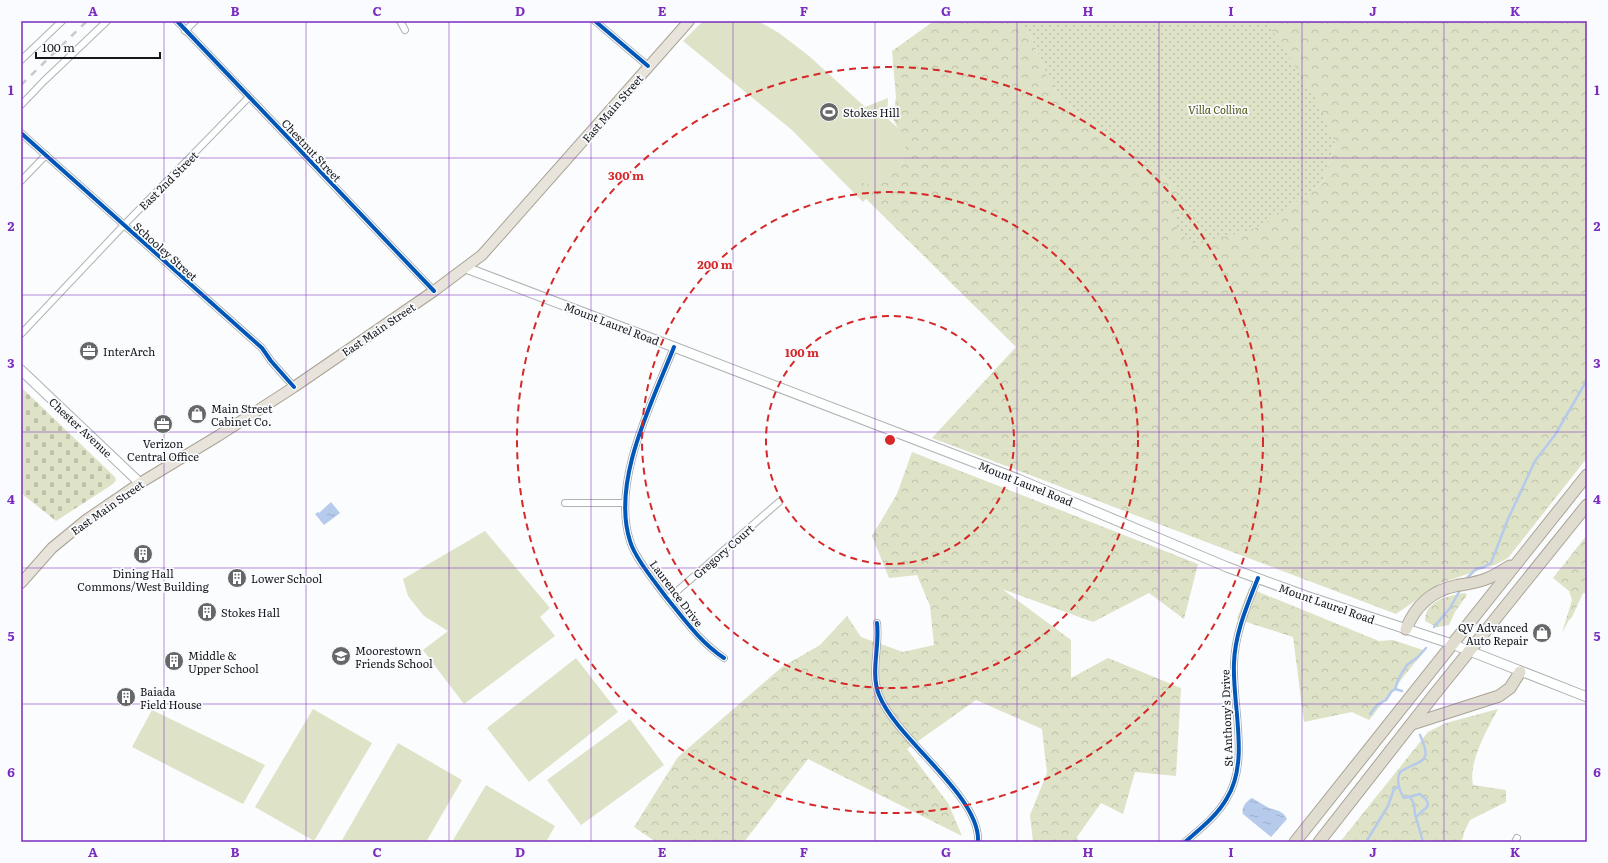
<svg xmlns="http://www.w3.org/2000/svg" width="1608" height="863" viewBox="0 0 1608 863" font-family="Literata,serif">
<defs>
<pattern id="forest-crowns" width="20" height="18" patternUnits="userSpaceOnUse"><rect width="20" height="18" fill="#dee2c6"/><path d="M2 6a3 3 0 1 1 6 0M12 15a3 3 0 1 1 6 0" fill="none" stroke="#bec1a9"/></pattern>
<pattern id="cemetery-stones" width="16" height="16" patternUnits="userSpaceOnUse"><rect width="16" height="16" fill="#dee2c6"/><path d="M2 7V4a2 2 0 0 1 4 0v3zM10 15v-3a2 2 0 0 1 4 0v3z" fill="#bec1a9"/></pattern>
<pattern id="park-dots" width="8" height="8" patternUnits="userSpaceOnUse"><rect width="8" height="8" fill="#dee2c6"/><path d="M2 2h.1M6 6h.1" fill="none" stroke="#bec1a9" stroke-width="1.8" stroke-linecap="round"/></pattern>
<pattern id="water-ripples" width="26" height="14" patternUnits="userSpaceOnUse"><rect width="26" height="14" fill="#b6caec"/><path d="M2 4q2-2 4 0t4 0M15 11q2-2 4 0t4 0" fill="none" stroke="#9cadca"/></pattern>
</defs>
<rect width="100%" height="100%" fill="#fafcfe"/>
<g fill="#dee2c6">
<path d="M703 21H758L779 33 809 56 865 107 888 98 887 118 917 146 863 202 792 130 683 41Z"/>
<path d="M485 531 550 608 540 617 555 636 464 704 423 650 448 631 424 616 408 596 403 579Z"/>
<path d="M576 658 618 712 529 782 487 728Z"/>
<path d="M313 709 372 743 314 841 255 807Z"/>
<path d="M152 710 265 765 243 804 132 747Z"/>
<path d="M630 719 664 765 581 825 547 780Z"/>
<path d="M398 743 462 780 426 842H341Z"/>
<path d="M486 785 555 826 546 842H452Z"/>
</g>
<g fill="url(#forest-crowns)">
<path d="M934 21H1014L1031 36 1047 76 1061 100 1104 131 1177 187V231L1295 204 1323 182 1335 143 1266 21H1587V458L1508 558 1497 564 1441 583 1396 614 932 438 1016 347 844 177 869 185 902 162 906 144 893 119 896 97 892 51Z"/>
<path d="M912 452 1198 564 1184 619 1149 593 1093 622 1002 589 1071 640V678L1108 658 1181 688 1176 776 1135 772 1123 814 1101 803 1077 837 1079 842H1033L1030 815 1047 773 1042 729 976 700 907 749 948 803 962 836 808 759 744 842H656L634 827 678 757 782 667 820 645 847 616 861 637 903 652 934 645 930 606 917 575 889 578 872 536 897 494Z"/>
<path d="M1587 535V594L1583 593 1572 617 1569 620 1562 633 1572 600 1569 591 1553 578Z"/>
<path d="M1249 588 1379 641 1393 640 1423 650 1421 655 1369 720 1352 712 1304 722 1293 637 1237 619Z"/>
<path d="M1465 593 1467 595 1455 612 1449 625 1437 627 1425 621C1425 600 1448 596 1465 593Z"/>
<path d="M1498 709C1487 730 1468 762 1473 785L1506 790V802L1470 820 1464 832 1463 838 1459 842H1340L1428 732 1446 723Z"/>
</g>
<path fill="url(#cemetery-stones)" d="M21 387 115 477 116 480 113 484 56 521 21 493Z"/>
<path fill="url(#park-dots)" d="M1014 21H1266L1316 99 1335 143 1323 182 1295 204 1256 228 1196 245 1177 232V187L1104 131 1061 100 1047 76 1031 36Z"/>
<g fill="url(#water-ripples)">
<path d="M331 502 340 513 324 525 315 514 318 512 319 513Z"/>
<path d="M1252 798C1258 801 1263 805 1269 808 1277 811 1282 810 1287 819L1271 837 1243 814C1241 808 1246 801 1252 798Z"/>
</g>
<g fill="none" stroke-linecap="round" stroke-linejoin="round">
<g stroke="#b6caec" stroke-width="2.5">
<path d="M1466 579 1476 569 1484 567 1491 563 1508 519 1535 461 1555 435 1587 380"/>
<path d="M1434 627 1450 608 1459 592"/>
<path d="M1395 689 1402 691"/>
<path d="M1370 714 1377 705 1386 700 1391 692 1395 689 1399 678 1407 665 1418 657 1426 648"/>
<path d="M1410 797 1414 804 1415 814 1423 842"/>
<path d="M1416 817 1427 807 1428 804 1426 799 1420 794 1404 798C1399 791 1396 779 1400 772 1420 759 1434 765 1420 735"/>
<path d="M1366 842 1388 806 1394 789 1399 787"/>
</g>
<defs>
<g id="minor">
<path d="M177 21 434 291"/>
<path d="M400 21 405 30"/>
<path d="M595 21 648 66"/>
<path d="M185 31 195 21"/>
<path d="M21 60 62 21"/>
<path d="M21 105 44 81 107 21"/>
<path d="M21 133 262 348 271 361 294 387"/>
<path d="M21 181 46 155"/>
<path d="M21 334 124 225 249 97"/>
<path d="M674 347C652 403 611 481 630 541 635 558 655 582 666 597 684 619 700 642 724 658"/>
<path d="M565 503H625"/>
<path d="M668 599 779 502"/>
<path d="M877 623C880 647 870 672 879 695 897 740 981 796 978 842"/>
<path d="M1185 842C1200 829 1217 816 1227 798 1250 761 1232 705 1234 663 1235 633 1247 606 1258 578"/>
<path d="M1515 842 1517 838"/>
</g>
<g id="secondary">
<path d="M466 268 674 347 1018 479 1227 567 1306 596 1452 644 1587 697"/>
<path d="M21 370 140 483"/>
</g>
<path id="primary" d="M21 583 52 548 86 520 140 483 218 436 294 387 434 291 482 255 689 21"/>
<g id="trunk">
<path d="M1406 629C1415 607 1431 591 1455 586 1465 584 1476 583 1486 579 1494 576 1502 571 1510 566"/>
<path d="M1412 724 1499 696 1510 688 1520 672"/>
<path d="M1295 842 1587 475"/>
<path d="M1319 842 1434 695 1587 505"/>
</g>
</defs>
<use href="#minor" stroke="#b0b2b3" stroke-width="8"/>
<use href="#secondary" stroke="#b0b2b3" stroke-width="11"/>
<use href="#primary" stroke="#a9a394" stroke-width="12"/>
<use href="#trunk" stroke="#a9a394" stroke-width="13"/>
<use href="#minor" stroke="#feffff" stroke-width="6"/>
<use href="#secondary" stroke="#feffff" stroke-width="9"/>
<use href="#primary" stroke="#e8e4db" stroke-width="10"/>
<use href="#trunk" stroke="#e0dccf" stroke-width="11"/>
<path stroke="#c9c9ca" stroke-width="2.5" stroke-dasharray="7 7" stroke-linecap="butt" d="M21 85 87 21"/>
<defs>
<g id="cycleway">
<path d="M177 21 434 291"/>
<path d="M595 21 648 66"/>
<path d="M21 133 262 348 271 361 294 387"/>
<path d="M674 347C652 403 611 481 630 541 635 558 655 582 666 597 684 619 700 642 724 658"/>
<path d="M877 623C880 647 870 672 879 695 897 740 981 796 978 842"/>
<path d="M1185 842C1200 829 1217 816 1227 798 1250 761 1232 705 1234 663 1235 633 1247 606 1258 578"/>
</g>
</defs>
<use href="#cycleway" stroke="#f9fbff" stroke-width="6"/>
<use href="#cycleway" stroke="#0057b8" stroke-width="4"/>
</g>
<path fill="none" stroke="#7b2cbf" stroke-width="1" stroke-opacity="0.55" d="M164 21V842M306 21V842M449 21V842M591 21V842M733 21V842M875 21V842M1017 21V842M1159 21V842M1302 21V842M1444 21V842M21 158H1587M21 295H1587M21 432H1587M21 568H1587M21 704H1587"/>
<g fill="none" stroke="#d62828" stroke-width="2" stroke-dasharray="7 5">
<circle cx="890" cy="440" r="124"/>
<circle cx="890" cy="440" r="248"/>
<circle cx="890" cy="440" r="373"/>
</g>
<defs>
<symbol id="stadium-disc" viewBox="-11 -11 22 22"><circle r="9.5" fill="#666768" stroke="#f9fbff"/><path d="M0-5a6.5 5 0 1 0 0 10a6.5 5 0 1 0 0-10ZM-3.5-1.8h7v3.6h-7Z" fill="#fff"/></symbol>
<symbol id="office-disc" viewBox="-11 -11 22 22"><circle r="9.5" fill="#666768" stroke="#f9fbff"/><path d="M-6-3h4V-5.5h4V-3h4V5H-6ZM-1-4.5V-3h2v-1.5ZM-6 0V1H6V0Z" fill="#fff"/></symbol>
<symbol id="shop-disc" viewBox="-11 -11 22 22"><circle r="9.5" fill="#666768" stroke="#f9fbff"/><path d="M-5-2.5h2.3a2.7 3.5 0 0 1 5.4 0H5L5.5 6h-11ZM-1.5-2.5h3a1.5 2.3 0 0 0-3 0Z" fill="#fff"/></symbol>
<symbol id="building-disc" viewBox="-11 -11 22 22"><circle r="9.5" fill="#666768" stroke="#f9fbff"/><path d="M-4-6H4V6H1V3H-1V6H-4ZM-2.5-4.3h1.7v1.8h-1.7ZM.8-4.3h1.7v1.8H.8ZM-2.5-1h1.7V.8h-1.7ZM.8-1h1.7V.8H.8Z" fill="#fff"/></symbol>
<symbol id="school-disc" viewBox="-11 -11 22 22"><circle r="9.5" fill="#666768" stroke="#f9fbff"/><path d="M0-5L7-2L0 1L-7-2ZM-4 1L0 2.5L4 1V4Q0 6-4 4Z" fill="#fff"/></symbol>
</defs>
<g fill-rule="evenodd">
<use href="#stadium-disc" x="818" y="101" width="22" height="22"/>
<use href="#office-disc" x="78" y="340" width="22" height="22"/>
<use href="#shop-disc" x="186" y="403" width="22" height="22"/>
<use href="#office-disc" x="152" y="413" width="22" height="22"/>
<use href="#building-disc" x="132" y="543" width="22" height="22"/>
<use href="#building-disc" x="226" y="567" width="22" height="22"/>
<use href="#building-disc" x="196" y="601" width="22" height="22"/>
<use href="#shop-disc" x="1531" y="622" width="22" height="22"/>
<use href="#school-disc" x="330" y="645" width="22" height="22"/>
<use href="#building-disc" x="163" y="650" width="22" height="22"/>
<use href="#building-disc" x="115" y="686" width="22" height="22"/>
</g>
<g text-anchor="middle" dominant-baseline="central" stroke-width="3.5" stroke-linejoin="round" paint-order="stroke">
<g font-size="11" fill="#161718" stroke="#f9fbff">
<text transform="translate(612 108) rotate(-49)">East Main Street</text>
<text transform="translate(312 150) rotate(47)">Chestnut Street</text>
<text transform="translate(168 180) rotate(-45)">East 2nd Street</text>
<text transform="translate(166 251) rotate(42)">Schooley Street</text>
<text transform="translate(612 323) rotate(21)">Mount Laurel Road</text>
<text transform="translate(378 329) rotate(-34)">East Main Street</text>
<text transform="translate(81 427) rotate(43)">Chester Avenue</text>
<text transform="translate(1026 483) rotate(22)">Mount Laurel Road</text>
<text transform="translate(107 507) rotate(-35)">East Main Street</text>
<text transform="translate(723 551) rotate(-41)">Gregory Court</text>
<text transform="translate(677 593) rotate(53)">Laurence Drive</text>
<text transform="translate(1327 603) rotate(19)">Mount Laurel Road</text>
<text transform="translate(1226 718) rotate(-92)">St Anthony's Drive</text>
</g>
<g font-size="11" font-style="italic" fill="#535616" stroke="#f9fbff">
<text x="1218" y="109">Villa Collina</text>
</g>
<g font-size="11" fill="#161718" stroke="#f9fbff" text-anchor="start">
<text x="843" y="112">Stokes Hill</text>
<text x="103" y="351">InterArch</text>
<text x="211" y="408">Main Street<tspan x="211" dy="13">Cabinet Co.</tspan></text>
<text x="163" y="443" text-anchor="middle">Verizon<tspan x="163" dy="13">Central Office</tspan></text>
<text x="143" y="573" text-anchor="middle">Dining Hall<tspan x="143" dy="13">Commons/West Building</tspan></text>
<text x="251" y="578">Lower School</text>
<text x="221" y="612">Stokes Hall</text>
<text x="1528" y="627" text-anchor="end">QV Advanced<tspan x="1528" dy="13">Auto Repair</tspan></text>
<text x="355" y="650">Moorestown<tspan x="355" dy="13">Friends School</tspan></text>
<text x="188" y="655">Middle &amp;<tspan x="188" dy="13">Upper School</tspan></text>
<text x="140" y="691">Baiada<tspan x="140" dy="13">Field House</tspan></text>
</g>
</g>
<circle cx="890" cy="440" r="6" fill="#d62828" stroke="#f9fbff" stroke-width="2"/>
<g font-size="12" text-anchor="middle" font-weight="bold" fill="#d62828" stroke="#f9fbff" stroke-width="3.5" stroke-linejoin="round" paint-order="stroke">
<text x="626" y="180">300 m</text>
<text x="715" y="269">200 m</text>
<text x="802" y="357">100 m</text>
</g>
<rect width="1608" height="863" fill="none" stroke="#f9fbff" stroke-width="44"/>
<path d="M36 52v6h124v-6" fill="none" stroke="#161718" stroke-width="2"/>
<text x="42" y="52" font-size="12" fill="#161718" stroke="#f9fbff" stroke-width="3" paint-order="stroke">100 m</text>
<rect x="22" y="22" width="1564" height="819" fill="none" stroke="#7b2cbf" stroke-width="1.5"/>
<g font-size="13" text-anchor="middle" font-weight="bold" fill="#7b2cbf">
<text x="93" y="16">A</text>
<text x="235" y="16">B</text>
<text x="377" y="16">C</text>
<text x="520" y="16">D</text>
<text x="662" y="16">E</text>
<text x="804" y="16">F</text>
<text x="946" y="16">G</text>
<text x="1088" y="16">H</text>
<text x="1231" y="16">I</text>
<text x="1373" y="16">J</text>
<text x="1515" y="16">K</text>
<text x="11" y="95">1</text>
<text x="1597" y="95">1</text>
<text x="11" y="231">2</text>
<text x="1597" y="231">2</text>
<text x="11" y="368">3</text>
<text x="1597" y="368">3</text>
<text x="11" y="504">4</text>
<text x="1597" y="504">4</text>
<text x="11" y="641">5</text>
<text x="1597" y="641">5</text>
<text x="11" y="777">6</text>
<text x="1597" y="777">6</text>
<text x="93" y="857">A</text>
<text x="235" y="857">B</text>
<text x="377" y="857">C</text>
<text x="520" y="857">D</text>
<text x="662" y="857">E</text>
<text x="804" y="857">F</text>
<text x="946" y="857">G</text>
<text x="1088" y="857">H</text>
<text x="1231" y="857">I</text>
<text x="1373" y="857">J</text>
<text x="1515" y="857">K</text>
</g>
</svg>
